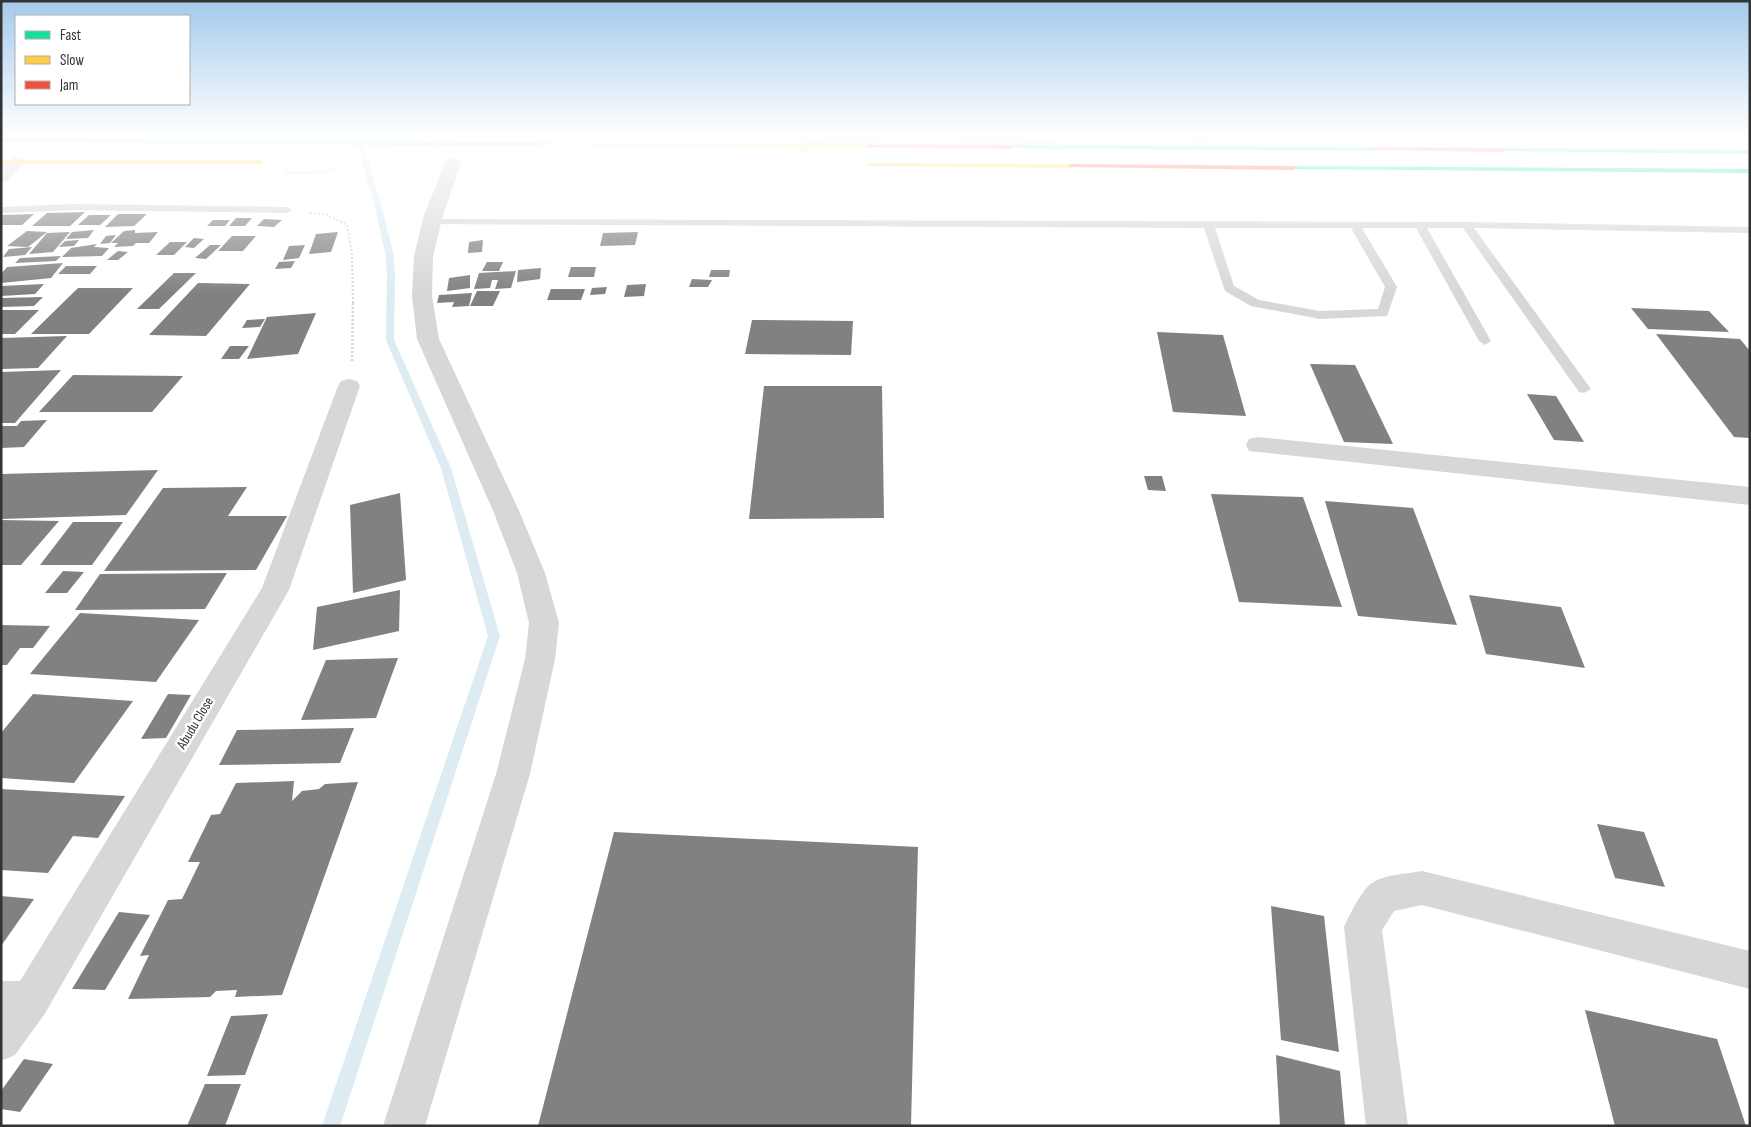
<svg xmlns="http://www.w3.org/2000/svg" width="1751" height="1127" viewBox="0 0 1751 1127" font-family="'Sofia Sans Condensed',sans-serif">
<rect width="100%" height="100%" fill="#fff"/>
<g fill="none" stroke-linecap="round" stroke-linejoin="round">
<path fill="#ddebf3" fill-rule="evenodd" d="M355 136H361L382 208 393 252 395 274 394 340 451 468 500 636 340 1126H322L488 636 441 468 386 340 387 274 385 252 375 208Z"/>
</g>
<g fill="#818181">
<path d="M85 212 70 226H32L47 213Z"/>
<path d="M34 214 22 225H1V215Z"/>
<path d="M118 214H147L134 226 105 227Z"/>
<path d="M89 215H111L100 225H78Z"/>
<path d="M236 218H252L245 226H229Z"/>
<path d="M264 219 282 220 274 227 257 226Z"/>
<path d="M213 220H230L225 226H207Z"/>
<path d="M94 230 88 238 66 239 72 232Z"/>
<path d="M135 230V233L158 232 149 243H136L133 246 114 247 118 243H111L124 231Z"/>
<path d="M27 231 47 232 28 247 7 246Z"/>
<path d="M70 232 53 252 29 254 47 233Z"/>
<path d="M338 232 331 252 309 254 316 234Z"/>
<path d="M638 232 635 245 600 246 603 233Z"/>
<path d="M116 235 110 243 100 244 106 236Z"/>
<path d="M232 236H256L243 251H218Z"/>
<path d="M194 238 204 239 194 248 185 247Z"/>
<path d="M79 240 74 246 59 247 65 241Z"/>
<path d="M483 240 482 252 468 253 469 242Z"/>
<path d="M170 242H187L174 255H156Z"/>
<path d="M97 244 94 247 109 248 102 256 62 257 71 248Z"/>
<path d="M210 245H221L206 259 195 258Z"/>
<path d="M305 245 299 258 283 260 289 246Z"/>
<path d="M32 247 25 255 3 257 9 249Z"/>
<path d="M118 251 128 252 118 260H107Z"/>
<path d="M61 256 56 261 15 263 20 258Z"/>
<path d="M295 261 291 268 275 269 279 262Z"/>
<path d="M487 262H503L499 271H482Z"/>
<path d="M63 263 51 278 1 283V274L7 267Z"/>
<path d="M66 266H97L90 274H58Z"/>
<path d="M571 267H596L594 277H568Z"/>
<path d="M541 268 540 279 517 282 518 270Z"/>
<path d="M711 270H730L729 277H709Z"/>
<path d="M516 271 511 288 495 289 498 280H492L490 288 474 289 479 273Z"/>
<path d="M174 273H196L159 309H137Z"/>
<path d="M470 275V288L447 291 449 278Z"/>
<path d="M692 279 712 280 708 287H689Z"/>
<path d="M198 283 250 284 206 336 149 335Z"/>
<path d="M44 284 35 294 1 296V286Z"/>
<path d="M646 284 644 296 624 297 627 285Z"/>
<path d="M607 287 605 294 590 295 592 288Z"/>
<path d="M78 288H133L89 334H31Z"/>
<path d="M551 289H585L581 300H547Z"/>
<path d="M477 291H500L493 306H470Z"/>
<path d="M472 293 469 306 452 307 454 302 437 303 439 295Z"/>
<path d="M43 297 34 306 1 307V298Z"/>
<path d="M1631 308 1709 311 1729 332 1648 329Z"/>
<path d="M1 310H39L15 334H1Z"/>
<path d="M316 313 298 354 247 359 267 317Z"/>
<path d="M265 319 260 327 242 328 247 320Z"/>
<path d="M752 320 853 321 851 355 745 354Z"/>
<path d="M1157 332 1223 335 1246 416 1173 412Z"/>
<path d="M1656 334 1740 339 1750 351V438L1734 437Z"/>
<path d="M67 336 38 368 1 369V338Z"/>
<path d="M230 346H249L239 359H221Z"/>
<path d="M1310 364 1355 365 1393 444 1344 442Z"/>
<path d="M61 370 15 423H1V372Z"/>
<path d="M73 375 183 376 152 412H39Z"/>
<path d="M764 386H882L884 518 749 519Z"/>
<path d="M1527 394 1556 396 1584 442 1554 440Z"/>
<path d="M47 420 24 447 1 448V426H17L21 421Z"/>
<path d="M158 470 126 515 1 519V474Z"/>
<path d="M1144 476H1162L1166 491 1148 490Z"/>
<path d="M247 487 228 516H287L256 570 104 571 163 488Z"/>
<path d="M400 493 406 580 353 593 350 505Z"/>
<path d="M1211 494 1303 497 1342 607 1239 602Z"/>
<path d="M1325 501 1413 508 1457 625 1358 616Z"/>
<path d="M1 520 59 521 21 565H1Z"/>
<path d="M73 522H123L92 565H40Z"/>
<path d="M63 571 84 572 67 593H45Z"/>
<path d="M227 573 205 609 75 610 100 574Z"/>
<path d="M400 590 399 631 313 650 317 607Z"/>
<path d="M1469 595 1561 607 1585 668 1486 654Z"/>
<path d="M80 613 199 620 156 682 30 674Z"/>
<path d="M1 625 50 626 33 648H20L7 665H1Z"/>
<path d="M398 658 376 718 301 720 326 660Z"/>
<path d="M33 694 133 701 74 783 1 778V733Z"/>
<path d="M168 694 191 695 166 738 141 739Z"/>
<path d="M354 728 340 763 219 765 237 730Z"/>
<path d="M294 781 292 801 302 791 319 789 325 784 358 782 282 995 235 997 237 990 216 991 210 997 128 999 149 955 140 956 168 900 182 899 200 862H188L211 815 220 814 236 783Z"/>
<path d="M1 789 125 796 98 838 73 836 48 873 1 870Z"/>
<path d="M1597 824 1644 832 1665 887 1615 878Z"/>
<path d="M614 832 918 847 911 1126H538Z"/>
<path d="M1 896 34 899 1 946Z"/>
<path d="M1271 906 1324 916 1339 1052 1281 1040Z"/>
<path d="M119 912 150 915 105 990 72 989Z"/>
<path d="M1585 1010 1717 1039 1746 1126H1615Z"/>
<path d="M268 1014 245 1075 207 1076 231 1016Z"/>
<path d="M1276 1055 1340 1071 1345 1126H1280Z"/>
<path d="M24 1059 53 1064 20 1112 1 1109V1091Z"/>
<path d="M205 1084H241L225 1126H187Z"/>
</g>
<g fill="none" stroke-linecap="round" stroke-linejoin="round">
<g stroke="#d6d6d6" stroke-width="2" stroke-dasharray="2 2" stroke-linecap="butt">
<path d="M286 173H315L339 169"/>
<path d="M310 213 325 214 347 225 352 254 353 304"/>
</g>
<path stroke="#d6d6d6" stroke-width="2.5" stroke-dasharray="2 2" stroke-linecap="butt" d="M352 361 353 302"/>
<g fill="#d7d7d7" fill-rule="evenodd">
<path d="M800 136H810L806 146 801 149 796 146Z"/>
<path d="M73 204 287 207 292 210 287 213 73 210 1 213V207Z"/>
<path d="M432 219 1466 222 1750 227V233L1474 228 1591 389 1584 393 1579 392 1463 228H1427L1491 341 1485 345 1479 341 1416 228H1362L1397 287 1387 316 1320 319 1251 306 1225 291 1204 228 428 224 427 222 428 220ZM1215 228H1351L1385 287 1378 309 1320 311 1259 300 1234 286Z"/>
</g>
<g fill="#d7d7d7" fill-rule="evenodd">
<path d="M839 136H886L884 139 878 141 803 151 797 149 795 146 797 143Z"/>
<path d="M954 136H1012L1057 141 1063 143 1065 146 1063 149 1057 151 962 141 956 139Z"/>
<path d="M1187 136H1203L1208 147 1206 150H1194Z"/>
<path d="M18 157 24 158 26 162 7 181 1 182V168L12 158Z"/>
<path d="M453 158 459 159 461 163 443 215 433 256 432 296 439 339 520 513 545 573 559 623 555 659 530 774 425 1126H383L496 774 525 659 529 623 517 573 494 513 417 339 412 296 414 256 424 215 445 163 447 159Z"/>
<path d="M349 379 357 381 360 386 289 590 44 1015 15 1055 1 1061V981H20L262 588 338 386 341 381Z"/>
<path d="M1258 437 1750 487V505L1249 451 1246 445 1249 439Z"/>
<path d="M1422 871 1750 951V989L1422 905 1394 911 1382 930 1408 1126H1366L1344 927C1349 916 1362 889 1372 883 1385 874 1407 874 1422 871Z"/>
</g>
<g fill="#16e098" fill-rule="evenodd">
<path d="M1 138 538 142 541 144 538 146 1 142Z"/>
<path d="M1011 145 1375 147 1378 149 1375 151 1009 148V146Z"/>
<path d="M1504 148 1750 150V154L1502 151V149Z"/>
<path d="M1293 166 1750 169V173L1291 169 1290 168Z"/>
</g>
<g fill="#ffcf43" fill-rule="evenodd">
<path d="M429 136H436L442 144 437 145Z"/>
<path d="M538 142 869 144 872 146 869 148 536 145V143Z"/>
<path d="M1 160H261L264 162 261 164H1Z"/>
<path d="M869 163 1071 164 1074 166 1071 168 867 166 866 165Z"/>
</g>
<g fill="#f24e42" fill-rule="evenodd">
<path d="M869 144 1011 145 1014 147 1011 149 867 147V145Z"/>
<path d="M1375 147 1504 148 1507 150 1504 152 1373 150V148Z"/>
<path d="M1071 164 1293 166 1296 168 1293 170 1069 167V165Z"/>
</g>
</g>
<linearGradient id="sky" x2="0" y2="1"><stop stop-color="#a3caec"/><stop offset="0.46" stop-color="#fff"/><stop offset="1" stop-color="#fff" stop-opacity="0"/></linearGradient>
<rect width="1751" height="294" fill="url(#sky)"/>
<g text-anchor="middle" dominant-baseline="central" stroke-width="5" stroke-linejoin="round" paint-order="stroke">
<g font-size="14" fill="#333" stroke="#fff">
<text transform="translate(195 723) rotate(-59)">Abudu Close</text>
</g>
</g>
<rect width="1751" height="1127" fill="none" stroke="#333333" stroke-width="5"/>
<rect x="15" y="15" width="175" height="90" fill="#ffffff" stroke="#adadad"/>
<rect x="25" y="31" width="25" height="8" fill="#16e098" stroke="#adadad"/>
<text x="60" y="40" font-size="15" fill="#333333">Fast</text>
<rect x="25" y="56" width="25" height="8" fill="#ffcf43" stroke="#adadad"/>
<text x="60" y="65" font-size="15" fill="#333333">Slow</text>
<rect x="25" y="81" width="25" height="8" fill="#f24e42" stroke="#adadad"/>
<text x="60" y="90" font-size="15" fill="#333333">Jam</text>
</svg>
